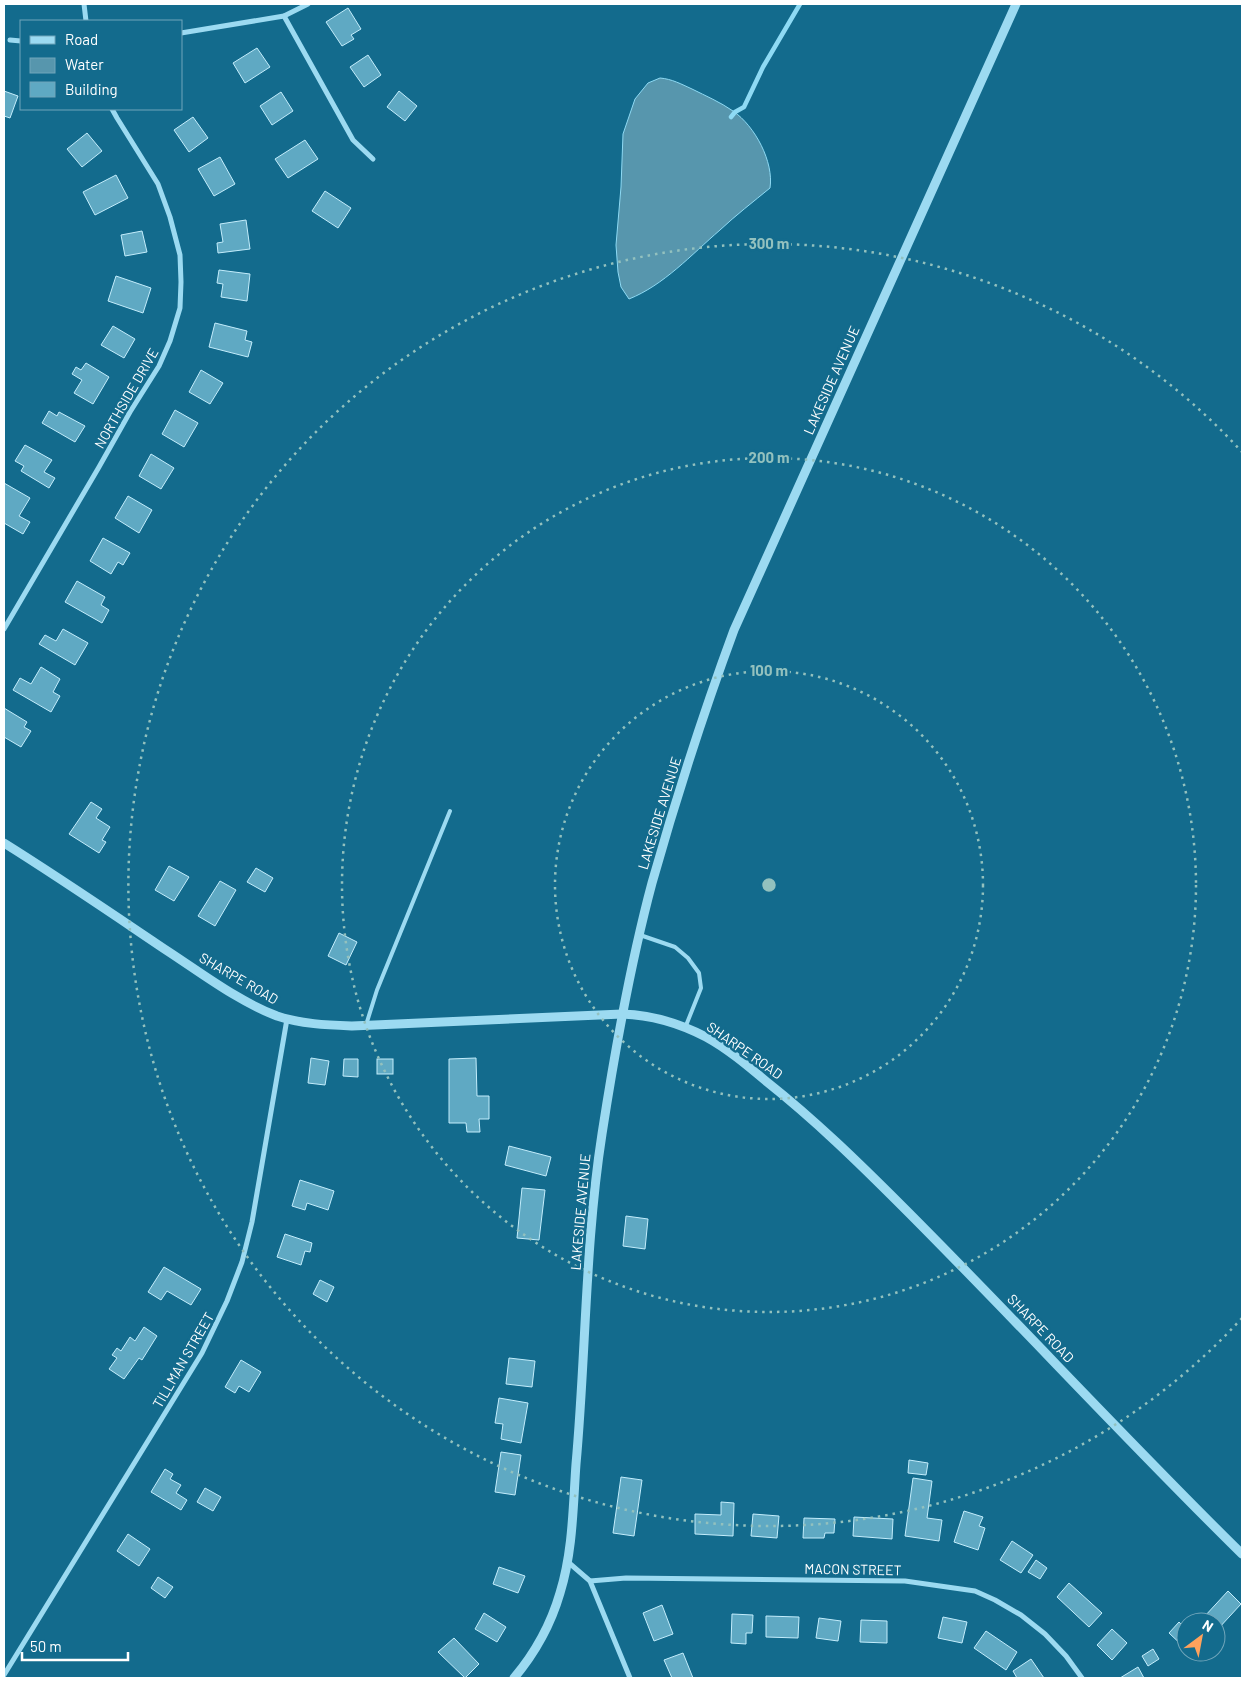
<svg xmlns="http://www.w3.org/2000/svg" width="1246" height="1682" viewBox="0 0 1246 1682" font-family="Barlow,sans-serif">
<rect width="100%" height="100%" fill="#136b8d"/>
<path fill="#5796ad" stroke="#8edaf4" d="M660 78C672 79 681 84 692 89 706 96 720 102 733 111 755 126 774 162 770 188 753 202 736 215 720 230 691 255 664 285 629 299L621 287 618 272 616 245 621 187 623 134 635 99 648 83Z"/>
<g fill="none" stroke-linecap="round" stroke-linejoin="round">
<path stroke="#8edaf4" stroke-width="4.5" d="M731 117 735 112 744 107 763 67 800 4"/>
</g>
<g fill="#5fa9c3" stroke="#c3edfc">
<path d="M348 8 361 29 351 35 354 39 342 46 326 22Z"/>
<path d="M257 48 270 67 245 83 233 63Z"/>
<path d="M368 55 381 75 364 87 350 67Z"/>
<path d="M4 91 18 96 10 118 4 116Z"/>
<path d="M399 91 417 106 405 121 387 107Z"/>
<path d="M281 92 293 111 272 125 260 106Z"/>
<path d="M193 117 208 138 189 152 174 130Z"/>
<path d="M87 133 102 151 82 167 67 149Z"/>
<path d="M305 140 318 159 288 178 275 159Z"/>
<path d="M220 157 235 184 214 196 198 169Z"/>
<path d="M116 175 128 198 95 215 83 192Z"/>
<path d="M325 191 351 208 338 228 312 211Z"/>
<path d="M246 220 250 249 218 253 217 243 223 242 220 224Z"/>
<path d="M142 231 147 252 125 256 121 235Z"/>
<path d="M219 270 250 274 247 301 221 297 223 284 217 283Z"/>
<path d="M116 276 151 288 143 313 108 301Z"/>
<path d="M215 323 247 331 245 340 252 342 248 357 209 347Z"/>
<path d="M113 326 135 339 124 358 101 345Z"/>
<path d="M86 363 109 377 93 404 74 393 82 380 72 374 76 367 81 370Z"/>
<path d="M201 370 223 383 210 404 189 392Z"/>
<path d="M175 410 198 423 184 447 162 434Z"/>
<path d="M49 411 57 416 59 412 85 426 75 442 42 423Z"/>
<path d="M25 445 52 460 44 472 55 478 49 488 21 471 24 466 15 461Z"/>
<path d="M151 454 174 468 161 489 139 476Z"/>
<path d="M4 483 30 498 19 516 30 522 23 534 4 523Z"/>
<path d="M128 496 152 510 139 533 115 518Z"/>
<path d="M103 538 130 553 123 565 118 562 111 574 90 561Z"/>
<path d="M77 581 105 597 101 605 109 610 102 623 65 602Z"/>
<path d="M63 629 88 643 75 665 39 644 45 635 56 641Z"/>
<path d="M41 667 60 679 53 692 60 696 51 712 13 690 20 678 31 684Z"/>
<path d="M4 708 27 722 24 727 31 731 21 747 4 737Z"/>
<path d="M91 802 102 809 96 818 110 827 102 840 106 842 99 853 69 834Z"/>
<path d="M169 866 189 877 174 901 155 890Z"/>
<path d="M256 868 273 878 265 892 247 882Z"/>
<path d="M220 881 236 890 215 926 198 916Z"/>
<path d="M339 933 357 942 346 965 328 956Z"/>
<path d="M311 1058 329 1061 325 1085 308 1083Z"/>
<path d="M476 1058 477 1096H489V1119H479L480 1132H467L466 1123H449V1059Z"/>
<path d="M344 1059H358V1077L343 1076Z"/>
<rect x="377" y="1059" width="16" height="15"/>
<path d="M509 1146 551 1157 546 1176 505 1165Z"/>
<path d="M300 1180 334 1191 328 1210 307 1203 305 1210 292 1206Z"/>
<path d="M522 1188 545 1190 539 1240 517 1238Z"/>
<path d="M626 1216 648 1219 645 1249 623 1246Z"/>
<path d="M285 1234 312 1243 310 1252 305 1251 301 1265 277 1257Z"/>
<path d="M164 1267 201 1289 191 1305 167 1291 161 1300 148 1292Z"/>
<path d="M320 1280 334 1287 327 1302 313 1294Z"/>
<path d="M144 1327 157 1336 142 1360 139 1358 124 1379 109 1369 117 1358 112 1355 117 1348 121 1351 130 1337 135 1341Z"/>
<path d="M509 1358 535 1361 532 1387 506 1384Z"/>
<path d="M241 1360 261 1372 249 1392 239 1386 235 1393 225 1387Z"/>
<path d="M499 1398 528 1403 521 1443 501 1439 503 1424 495 1423Z"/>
<path d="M501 1452 521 1455 515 1495 495 1492Z"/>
<path d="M909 1460 928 1463 926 1475 908 1473Z"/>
<path d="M165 1469 173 1474 170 1479 181 1485 176 1493 187 1500 181 1510 151 1492Z"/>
<path d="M621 1477 642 1480 634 1536 613 1533Z"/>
<path d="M913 1478 932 1481 927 1518 942 1520 939 1541 905 1536Z"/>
<path d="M205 1488 221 1497 213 1511 197 1502Z"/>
<path d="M721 1502 734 1503 733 1536 695 1534V1514L721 1515Z"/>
<path d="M964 1511 983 1517 979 1526 985 1528 978 1550 954 1542Z"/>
<path d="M753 1514 779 1516 777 1538 751 1536Z"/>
<path d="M854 1517 893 1519 892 1539 853 1536Z"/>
<path d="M804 1518 835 1519 834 1533H825L824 1538H803Z"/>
<path d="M128 1534 150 1549 139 1566 117 1551Z"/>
<path d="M1012 1541 1033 1555 1021 1573 1000 1560Z"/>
<path d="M1036 1560 1047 1568 1040 1579 1028 1572Z"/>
<path d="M499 1567 525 1576 518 1593 493 1584Z"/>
<path d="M158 1577 173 1587 165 1598 151 1588Z"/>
<path d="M1069 1583 1102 1613 1089 1627 1057 1597Z"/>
<path d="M1228 1591 1241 1604 1218 1629 1216 1627V1622H1210L1204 1617Z"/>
<path d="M662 1605 673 1634 654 1641 643 1613Z"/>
<path d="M484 1613 506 1627 497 1642 475 1629Z"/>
<path d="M732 1614 753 1615 752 1633H746V1644L731 1643Z"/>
<path d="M766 1616 799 1617 798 1638 766 1637Z"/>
<path d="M943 1617 967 1622 962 1643 938 1638Z"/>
<path d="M819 1618 841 1621 838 1641 816 1638Z"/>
<path d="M861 1620 887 1621V1643L860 1642Z"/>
<path d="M1179 1622 1186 1629V1649L1169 1633Z"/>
<path d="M1112 1629 1127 1643 1112 1660 1097 1645Z"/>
<path d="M986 1631 1017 1652 1006 1670 974 1648Z"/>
<path d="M454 1638 479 1664 465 1678 438 1652Z"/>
<path d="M1153 1649 1159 1659 1148 1666 1142 1656Z"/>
<path d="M683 1653 693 1678H672L664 1660Z"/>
<path d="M1031 1659 1044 1678H1017L1013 1671Z"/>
<path d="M1138 1667 1144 1678H1120Z"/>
</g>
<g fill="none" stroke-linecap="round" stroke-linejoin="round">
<g stroke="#9cdaf1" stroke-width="4">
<path d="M640 935 675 947 688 958 699 973 701 988 685 1028"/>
<path d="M366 1025 377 990 450 811"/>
</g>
<g stroke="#9cdaf1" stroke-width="5">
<path d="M84 4 86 21"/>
<path d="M284 16 353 140 373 159"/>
<path d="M181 33 284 16 308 4"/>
<path d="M10 40 21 41"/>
<path d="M4 629 99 467 130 412 159 366 170 341 180 308 181 282 180 255 170 217 158 184 117 118 112 109"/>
<path d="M568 1562 590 1581 630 1678"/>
<path d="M590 1581 626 1578 905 1581 975 1591 995 1600 1021 1615 1045 1634 1066 1656 1082 1678"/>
<path d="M4 1675 202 1353 227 1301 242 1262 252 1222 287 1019"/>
</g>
<g stroke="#9cdaf1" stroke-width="9">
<path d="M4 843C60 878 114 915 169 952 204 975 238 1001 277 1016 301 1024 327 1025 352 1026L622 1014C652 1015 679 1023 706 1037 728 1049 748 1066 767 1082 815 1120 859 1163 902 1206 1017 1321 1127 1441 1242 1554"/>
<path d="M514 1678C535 1653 551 1624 560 1593 573 1551 573 1506 576 1464 586 1354 585 1243 602 1134 615 1050 630 965 652 883 676 798 703 714 734 630L1016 4"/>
</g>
</g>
<g fill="none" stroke="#93c1be" stroke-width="2.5" stroke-dasharray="2.5 5">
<circle cx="769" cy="885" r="214"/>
<circle cx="769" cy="885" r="427"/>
<path d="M1242 1318A641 641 0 1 1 1242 452"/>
</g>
<g text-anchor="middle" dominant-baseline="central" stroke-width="5" stroke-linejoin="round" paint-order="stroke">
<g font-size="14" fill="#fff" stroke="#136b8d">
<text transform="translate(831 380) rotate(-66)">LAKESIDE AVENUE</text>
<text transform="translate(126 398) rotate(-60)">NORTHSIDE DRIVE</text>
<text transform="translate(659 813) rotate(-73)">LAKESIDE AVENUE</text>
<text transform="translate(239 978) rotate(30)">SHARPE ROAD</text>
<text transform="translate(745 1050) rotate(35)">SHARPE ROAD</text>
<text transform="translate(580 1212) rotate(-85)">LAKESIDE AVENUE</text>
<text transform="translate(1041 1328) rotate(46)">SHARPE ROAD</text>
<text transform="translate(183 1360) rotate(-60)">TILLMAN STREET</text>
<text transform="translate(853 1569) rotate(1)">MACON STREET</text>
</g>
</g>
<circle cx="769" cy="885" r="8" fill="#93c1be" stroke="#136b8d" stroke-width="2.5"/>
<g font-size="15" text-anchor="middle" font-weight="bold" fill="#93c1be" stroke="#136b8d" stroke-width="5" stroke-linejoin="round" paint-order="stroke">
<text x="769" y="249">300 m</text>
<text x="769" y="463">200 m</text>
<text x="769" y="676">100 m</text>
</g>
<rect width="1246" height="1682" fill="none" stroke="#ffffff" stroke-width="10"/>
<rect x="20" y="20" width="162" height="90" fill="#136b8d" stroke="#71a6bb"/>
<rect x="30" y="36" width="25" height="8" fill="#9cdaf1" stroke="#71a6bb"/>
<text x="65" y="45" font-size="15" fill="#ffffff">Road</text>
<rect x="30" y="58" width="25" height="15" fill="#5796ad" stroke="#71a6bb"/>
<text x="65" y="70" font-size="15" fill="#ffffff">Water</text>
<rect x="30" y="82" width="25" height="15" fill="#5fa9c3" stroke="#71a6bb"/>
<text x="65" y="95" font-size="15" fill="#ffffff">Building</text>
<g transform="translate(1201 1637) rotate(32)"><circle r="24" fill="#136b8d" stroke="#71a6bb"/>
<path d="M0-4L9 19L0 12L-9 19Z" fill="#ffa25c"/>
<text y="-8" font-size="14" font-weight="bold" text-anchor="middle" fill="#ffffff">N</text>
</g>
<path d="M22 1652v8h106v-8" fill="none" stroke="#ffffff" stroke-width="2.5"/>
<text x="30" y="1652" font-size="15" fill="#ffffff" stroke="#136b8d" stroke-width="4" paint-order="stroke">50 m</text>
</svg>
